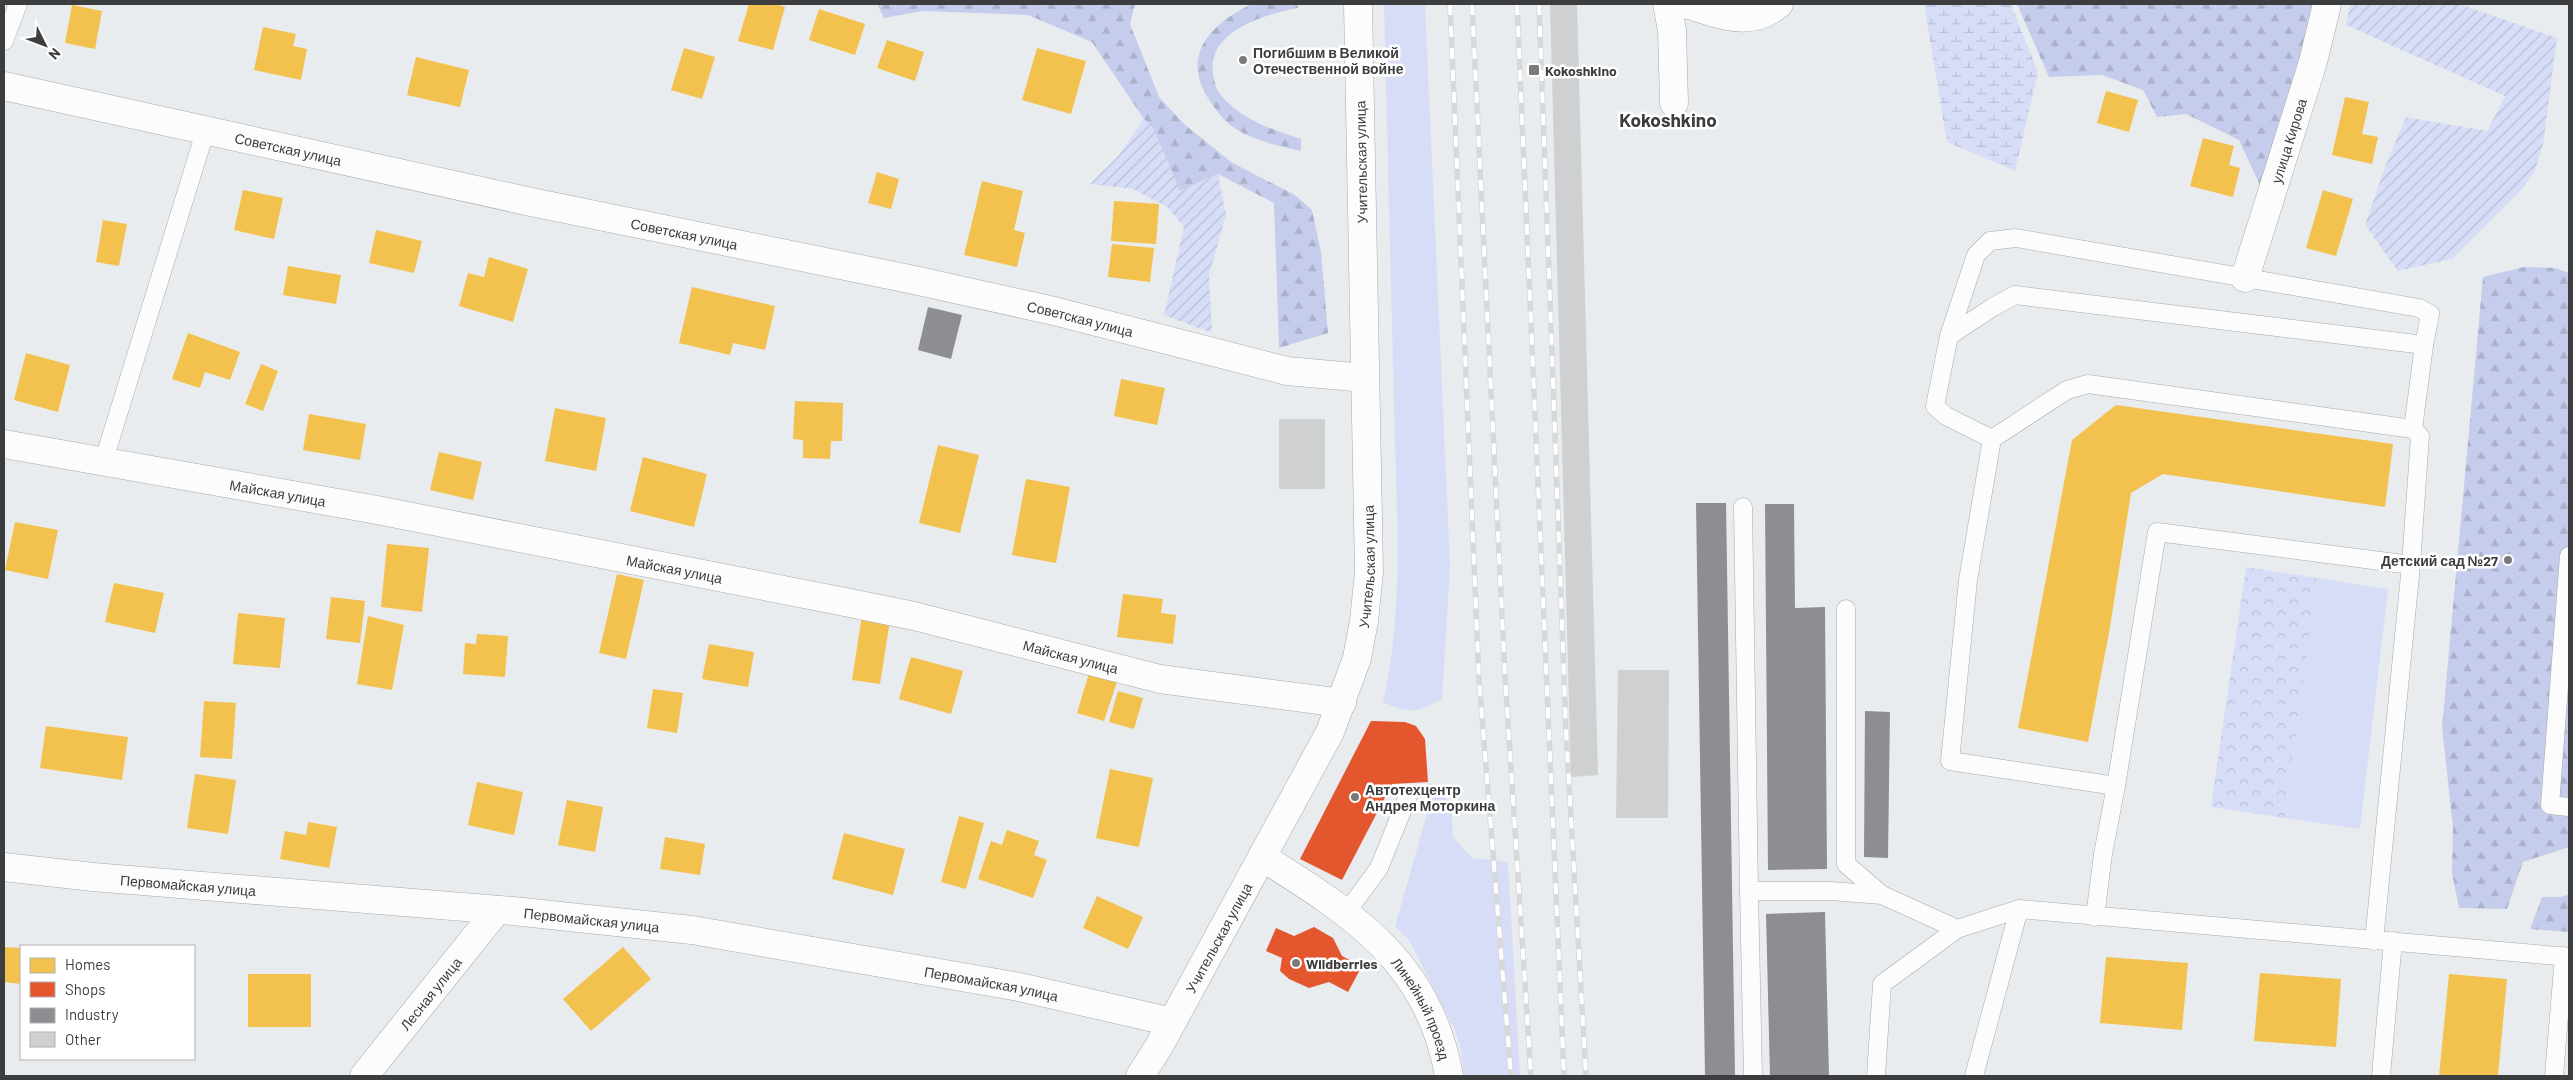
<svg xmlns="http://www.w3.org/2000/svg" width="2573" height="1080" viewBox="0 0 2573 1080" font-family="Barlow,sans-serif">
<defs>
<pattern id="forest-firs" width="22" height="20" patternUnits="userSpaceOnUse" patternTransform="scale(1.25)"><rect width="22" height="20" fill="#c6cdec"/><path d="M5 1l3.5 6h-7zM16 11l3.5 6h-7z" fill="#abb1cb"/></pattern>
<pattern id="wetland-marsh" width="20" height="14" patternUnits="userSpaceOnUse" patternTransform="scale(1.25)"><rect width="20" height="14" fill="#d7ddf6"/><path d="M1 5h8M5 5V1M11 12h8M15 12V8" fill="none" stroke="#b9bfd4"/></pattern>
<pattern id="park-crowns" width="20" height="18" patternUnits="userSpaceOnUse" patternTransform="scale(1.25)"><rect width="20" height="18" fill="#d7ddf6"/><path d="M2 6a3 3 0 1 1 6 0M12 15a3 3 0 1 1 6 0" fill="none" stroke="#b9bfd4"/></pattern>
<pattern id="garden-furrows" width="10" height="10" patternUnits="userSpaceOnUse" patternTransform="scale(1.25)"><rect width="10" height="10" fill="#d7ddf6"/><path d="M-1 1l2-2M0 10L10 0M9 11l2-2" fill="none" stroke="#b9bfd4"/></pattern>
</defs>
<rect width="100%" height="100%" fill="#e9ecee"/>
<g fill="#d7ddf6">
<path d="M1384 4H1425L1450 565 1442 700C1416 712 1409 714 1383 702 1405 607 1396 505 1394 408 1391 273 1387 139 1384 4Z"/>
<path d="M2317 578 2388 589 2360 829 2285 818Z"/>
<path d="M1428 782 1445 797 1451 808 1453 837 1472 858 1508 862 1520 1076H1464L1461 1049 1455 1030 1409 940 1395 927 1430 803Z"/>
</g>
<g fill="url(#forest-firs)">
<path d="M877 4H1135L1130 24 1159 97 1184 124 1231 162 1295 195 1312 210 1321 252 1328 333 1279 348 1274 203 1218 174 1180 191 1153 128 1144 119 1092 42 1028 15 922 11 884 18Z"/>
<path d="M1252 4H1297L1298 8C1266 14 1206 31 1213 74 1214 80 1216 90 1221 95 1240 119 1273 130 1301 139V151C1279 146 1255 141 1236 129 1224 122 1215 109 1208 98 1180 54 1213 22 1252 4Z"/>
<path d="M2017 4H2318L2265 196 2239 140 2186 114 2157 117 2143 90 2102 75 2049 77Z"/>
<path d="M2524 267 2555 268 2569 273V847L2523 862 2507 909 2459 908 2452 873 2453 827 2442 727 2483 277Z"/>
<path d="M2569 894V932L2530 929 2542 897H2561Z"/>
</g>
<path fill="url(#wetland-marsh)" d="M1924 4H2011L2038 72 2015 171 1947 142Z"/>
<path fill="url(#park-crowns)" d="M2246 567 2317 578 2285 818 2211 807Z"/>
<g fill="url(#garden-furrows)">
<path d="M2350 4H2459L2557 38 2543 145 2534 173 2522 189 2452 259 2398 271 2365 225 2384 170 2406 117 2487 131 2505 96 2346 25Z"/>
<path d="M1144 119 1153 127 1180 191 1218 174 1226 215 1209 276 1212 333 1164 315 1184 227 1167 207 1133 189 1090 184 1119 155Z"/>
</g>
<g fill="#f2c14e">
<path d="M749 4H776L785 7 773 50 738 41Z"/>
<path d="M72 5 102 11 95 49 65 43Z"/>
<path d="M819 9 865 24 855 55 809 40Z"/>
<path d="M263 27 296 34 293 46 307 49 301 80 254 70Z"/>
<path d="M887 40 924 52 915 81 877 68Z"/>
<path d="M684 48 715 57 702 99 671 90Z"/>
<path d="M1037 48 1086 61 1071 114 1022 100Z"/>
<path d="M416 57 469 70 460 107 407 95Z"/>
<path d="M2106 91 2138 100 2129 132 2097 123Z"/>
<path d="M2345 97 2369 102 2362 134 2378 137 2372 164 2332 155Z"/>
<path d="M2203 138 2234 146 2229 165 2240 168 2233 197 2190 186Z"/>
<path d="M877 172 899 179 891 209 868 203Z"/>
<path d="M982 181 1023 191 1014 230 1025 233 1017 267 964 255Z"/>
<path d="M243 190 283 198 274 239 234 230Z"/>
<path d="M2323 190 2353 199 2336 256 2306 248Z"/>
<path d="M1114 201 1159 204 1156 244 1111 241Z"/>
<path d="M103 220 127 224 119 266 96 262Z"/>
<path d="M376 230 422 241 414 273 369 263Z"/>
<path d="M1112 244 1154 248 1150 282 1108 277Z"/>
<path d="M489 257 528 269 513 322 459 306 468 273 484 277Z"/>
<path d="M288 266 341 275 336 304 283 295Z"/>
<path d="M692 287 775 306 765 350 733 343 730 355 679 343Z"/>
<path d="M188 333 240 352 230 380 205 372 200 388 172 379Z"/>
<path d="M26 353 70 365 58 412 14 400Z"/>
<path d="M261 364 278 371 263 411 245 404Z"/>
<path d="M1121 379 1165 388 1157 425 1114 416Z"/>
<path d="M795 401 843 403 842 441H831L830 459 803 458V440L793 439Z"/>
<path d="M2116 405 2393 444 2385 507 2163 474 2131 493 2109 633 2088 742 2018 728 2072 440Z"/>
<path d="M555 408 606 418 596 471 545 461Z"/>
<path d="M309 414 366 424 360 460 303 450Z"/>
<path d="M938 445 979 455 960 533 919 523Z"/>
<path d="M439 452 482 462 473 500 430 490Z"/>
<path d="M643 457 707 474 694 527 630 511Z"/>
<path d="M1026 479 1070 487 1056 563 1012 555Z"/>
<path d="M15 522 58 530 48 579 5 570Z"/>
<path d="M387 544 429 548 422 612 381 607Z"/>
<path d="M617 574 644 580 626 659 599 653Z"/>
<path d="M114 583 164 593 155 633 105 622Z"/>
<path d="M1123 594 1163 599 1161 613 1176 615 1173 644 1117 637Z"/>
<path d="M331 597 365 601 360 643 326 639Z"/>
<path d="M238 613 285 618 280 668 233 664Z"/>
<path d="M862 615 890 620 880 684 852 680Z"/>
<path d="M368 616 404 625 392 690 357 684Z"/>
<path d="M477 634 508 636 505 677 463 674 465 643 476 644Z"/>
<path d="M709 644 754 652 748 687 702 679Z"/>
<path d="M911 657 963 671 951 714 899 699Z"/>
<path d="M1089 673 1117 682 1104 721 1077 713Z"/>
<path d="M653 689 683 693 677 733 647 728Z"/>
<path d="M1118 691 1143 698 1134 729 1109 722Z"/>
<path d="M204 701 236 703 232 759 200 757Z"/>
<path d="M46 726 128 737 122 780 40 768Z"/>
<path d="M1110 769 1153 778 1139 847 1096 838Z"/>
<path d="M195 774 236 780 228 834 187 828Z"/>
<path d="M477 782 523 792 514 835 468 825Z"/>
<path d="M567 800 603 807 595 852 558 845Z"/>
<path d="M959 816 984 823 966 889 941 882Z"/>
<path d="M308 822 337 827 329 868 280 859 285 831 306 835Z"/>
<path d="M1007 830 1039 841 1034 855 1047 860 1033 898 978 879 991 841 1002 845Z"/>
<path d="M844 833 905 849 893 895 832 879Z"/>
<path d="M665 837 705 844 700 875 660 869Z"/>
<path d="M1097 896 1143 917 1128 949 1083 928Z"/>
<path d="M4 947 21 948V984L4 982Z"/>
<path d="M623 947 651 979 591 1031 563 999Z"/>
<path d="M2106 957 2188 963 2182 1030 2100 1023Z"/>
<path d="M2260 973 2341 979 2336 1047 2254 1041Z"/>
<rect x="248" y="974" width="63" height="53"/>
<path d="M2449 974 2507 979 2498 1076H2439Z"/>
</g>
<g fill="#e4572e">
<path d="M1371 721 1405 722 1416 726 1425 739 1428 782 1392 784 1342 880 1300 859Z"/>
<path d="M1314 927 1333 938 1342 956 1362 966 1348 992 1329 982 1309 988 1289 979 1280 971 1282 958 1266 951 1276 928 1294 936Z"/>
</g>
<g fill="#8d8d92">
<path d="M928 307 962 315 951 359 918 350Z"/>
<path d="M1696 503H1726L1735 1076H1705Z"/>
<path d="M1765 504H1794L1795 608 1825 607 1827 869 1768 870Z"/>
<path d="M1865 711 1890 712 1888 858 1864 857Z"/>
<path d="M1825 912 1829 1076H1770L1766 914Z"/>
</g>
<g fill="#ced0d2">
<path d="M1550 4H1577L1598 775 1571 777Z"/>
<rect x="1279" y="419" width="46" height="70"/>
<path d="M1618 670H1669L1668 818H1616Z"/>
</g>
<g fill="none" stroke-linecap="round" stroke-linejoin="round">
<defs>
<g id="service">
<path d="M4 41 18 4"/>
<path d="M1949 336 1976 255 1990 241 2016 238 2419 308 2430 314 2424 345"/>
<path d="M1992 439 1946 416 1935 406 1949 336 1993 307 2015 295 2424 345 2413 429"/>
<path d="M103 463 205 132"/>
<path d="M1743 507 1749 891H1831L1882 895 1957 929 2019 909"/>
<path d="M2569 556 2550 805 2569 807"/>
<path d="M1846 609V864L1882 895"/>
<path d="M1749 891 1753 1076"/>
<path d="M1346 913 1379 868 1408 796"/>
<path d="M2095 917 2103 854 2116 786"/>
<path d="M2374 941 2411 565 2420 436 2413 429 2088 384 2067 390 1992 439 1968 580 1950 761 2116 786 2157 532 2411 565"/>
<path d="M1876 1076 1882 984 1957 929"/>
<path d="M1974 1076 2019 909 2569 957"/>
<path d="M2381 1076 2393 941"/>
<path d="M2554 1076 2564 956"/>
</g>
<g id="minor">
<path d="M1667 4 1672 30 1674 103"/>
<path d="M1686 4C1719 14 1750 29 1779 4"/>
<path id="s1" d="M4 86 536 203 914 280 1054 311 1287 371 1365 378"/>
<path id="s2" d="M2245 278 2313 62 2327 4"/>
<path id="s3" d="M4 444 377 510 845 602 914 616 1160 679 1342 703"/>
<path id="s4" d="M1262 857C1353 914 1429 962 1449 1076"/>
<path id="s5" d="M4 867 93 877 513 911 692 930 1019 987 1172 1022"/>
<path id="s6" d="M364 1076 497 910"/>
</g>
<g id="tertiary">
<path id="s7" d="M1140 1076 1158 1048 1330 732 1357 658 1364 621 1369 572 1358 4"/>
</g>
</defs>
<use href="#service" stroke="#a7a9ab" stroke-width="19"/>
<use href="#minor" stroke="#a7a9ab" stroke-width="29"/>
<use href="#tertiary" stroke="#a7a9ab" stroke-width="29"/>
<use href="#service" stroke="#fcfcfc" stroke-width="18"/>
<use href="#minor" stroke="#fcfcfc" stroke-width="28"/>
<use href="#tertiary" stroke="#fcfcfc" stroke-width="28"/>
<defs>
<g id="rail">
<path d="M1450 4 1479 680 1511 1076"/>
<path d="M1472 4 1505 676 1531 1076"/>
<path d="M1517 4 1564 1076"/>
<path d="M1539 4 1566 732 1586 1076"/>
</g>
</defs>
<use href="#rail" stroke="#d7d8d9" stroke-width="5.5"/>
<use href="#rail" stroke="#fff" stroke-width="4" stroke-dasharray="11" stroke-linecap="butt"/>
</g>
<g fill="#787a7c" stroke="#fff" stroke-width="2">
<circle cx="1243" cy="60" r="5"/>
<rect x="1528" y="64" width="12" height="12" rx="2.5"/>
<circle cx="2508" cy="560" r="5"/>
<circle cx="1355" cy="797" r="5"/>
<circle cx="1296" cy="963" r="5"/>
</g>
<g text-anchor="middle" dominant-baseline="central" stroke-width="5" stroke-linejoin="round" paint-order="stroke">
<g font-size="14" font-weight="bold" fill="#3b3d3f" stroke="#fff" text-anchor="start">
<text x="1253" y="52">Погибшим в Великой<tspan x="1253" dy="16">Отечественной войне</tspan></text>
<text x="1545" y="70">Kokoshkino</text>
<text x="2498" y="560" text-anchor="end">Детский сад №27</text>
<text x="1365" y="789">Автотехцентр<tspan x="1365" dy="16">Андрея Моторкина</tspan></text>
<text x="1306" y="963">Wildberries</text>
</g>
<g font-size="14" fill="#3b3d3f" stroke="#fff">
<text stroke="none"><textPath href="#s2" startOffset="144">улица Кирова</textPath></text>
<text stroke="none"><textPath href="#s1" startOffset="291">Советская улица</textPath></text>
<text transform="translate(1361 162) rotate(-91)">Учительская улица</text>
<text stroke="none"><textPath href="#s1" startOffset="696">Советская улица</textPath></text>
<text stroke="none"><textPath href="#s1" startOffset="1101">Советская улица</textPath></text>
<text stroke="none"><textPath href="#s3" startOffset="278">Майская улица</textPath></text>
<text stroke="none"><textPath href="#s7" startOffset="564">Учительская улица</textPath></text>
<text stroke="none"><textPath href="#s3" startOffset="682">Майская улица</textPath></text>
<text stroke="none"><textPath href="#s3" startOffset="1088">Майская улица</textPath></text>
<text stroke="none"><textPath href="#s5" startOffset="185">Первомайская улица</textPath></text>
<text stroke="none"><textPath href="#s5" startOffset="590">Первомайская улица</textPath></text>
<text stroke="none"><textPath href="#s7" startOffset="159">Учительская улица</textPath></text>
<text stroke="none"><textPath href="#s5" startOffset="995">Первомайская улица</textPath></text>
<text stroke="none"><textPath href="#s6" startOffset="106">Лесная улица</textPath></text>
<text stroke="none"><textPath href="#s4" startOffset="225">Линейный проезд</textPath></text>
</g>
<g font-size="19" font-weight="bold" fill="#3b3d3f" stroke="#fff">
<text x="1668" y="119">Kokoshkino</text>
</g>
</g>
<rect width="2573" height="1080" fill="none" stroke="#3b3d3f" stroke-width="10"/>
<rect x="20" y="945" width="175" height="115" fill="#ffffff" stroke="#b1b1b2"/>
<rect x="30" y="958" width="25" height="15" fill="#f2c14e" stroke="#b1b1b2"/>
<text x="65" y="970" font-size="15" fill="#3b3d3f">Homes</text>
<rect x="30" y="982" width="25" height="15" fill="#e4572e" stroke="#b1b1b2"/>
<text x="65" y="995" font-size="15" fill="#3b3d3f">Shops</text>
<rect x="30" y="1008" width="25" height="15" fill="#8d8d92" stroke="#b1b1b2"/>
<text x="65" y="1020" font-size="15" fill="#3b3d3f">Industry</text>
<rect x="30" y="1032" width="25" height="15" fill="#ced0d2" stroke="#b1b1b2"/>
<text x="65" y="1045" font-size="15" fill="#3b3d3f">Other</text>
<g transform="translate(45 45) rotate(132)" stroke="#ffffff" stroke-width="4" paint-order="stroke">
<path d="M0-4L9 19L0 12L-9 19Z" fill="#3b3d3f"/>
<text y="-8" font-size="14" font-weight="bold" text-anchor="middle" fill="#3b3d3f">N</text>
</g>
</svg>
